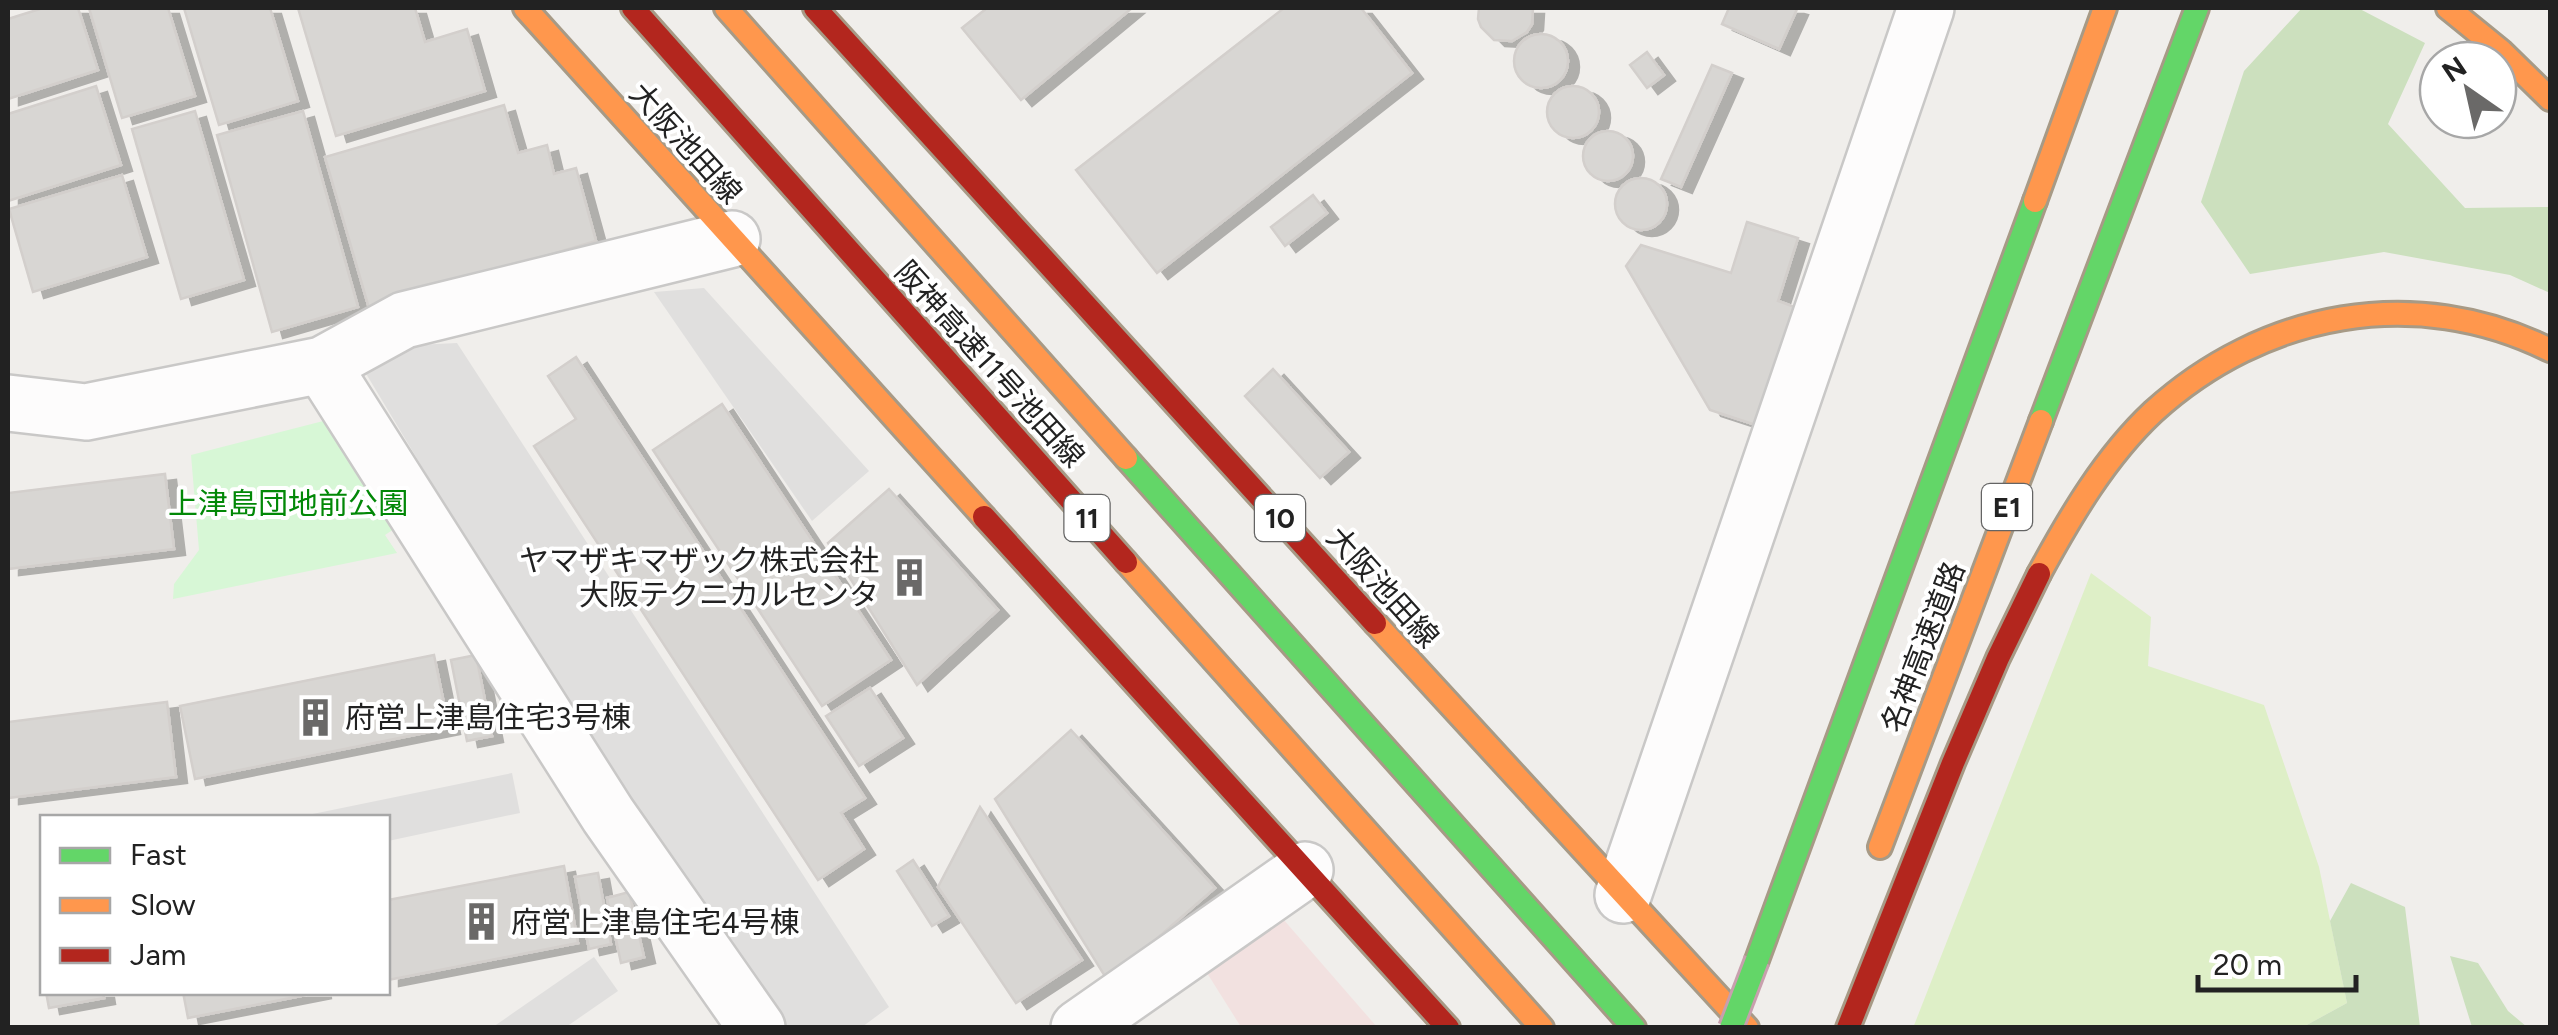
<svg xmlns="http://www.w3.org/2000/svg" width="2558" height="1035" viewBox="0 0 2558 1035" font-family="Figtree,'Noto Sans JP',sans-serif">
<defs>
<filter id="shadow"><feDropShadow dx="11" dy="6" stdDeviation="0" flood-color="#0004"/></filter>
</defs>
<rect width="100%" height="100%" fill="#f0eeeb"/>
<path fill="#f2e1e0" d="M1283 919 1377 1027H1241L1207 973Z"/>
<path fill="#deefc7" d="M2091 573 2151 617 2148 666 2264 705 2319 867 2347 1003 2303 1027 1913 1028Z"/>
<g fill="#cce0be">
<path d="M2302 8H2358L2425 43 2388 124 2465 208 2550 207V293L2510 275 2384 252 2250 274 2201 202 2244 71Z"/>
<path d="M2351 883 2405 907 2420 1027H2303L2347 1003 2330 921Z"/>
<path d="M2450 956 2478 963 2508 1011 2527 1027H2472Z"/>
</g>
<path fill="#d7f7d6" d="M335 418 400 525 385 535 397 553 173 599 174 584 199 550 191 455Z"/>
<g fill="#e0dfde">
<path d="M704 288 869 471 812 521 654 292Z"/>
<path d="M457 343 889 1007 862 1027H781L573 718 359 362 417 345Z"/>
<path d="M512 773 520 813 388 841V818L298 817Z"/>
<path d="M594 957 618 991 566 1027H493Z"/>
</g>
<g fill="#d8d6d3" stroke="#d3cfcc" stroke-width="2.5" filter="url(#shadow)">
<path d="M43 8H78L98 70 8 99V19Z"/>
<path d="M89 8H168L195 96 122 118Z"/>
<path d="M184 8H270L298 101 219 125Z"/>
<path d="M298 8H415L425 42 467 29 485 91 336 136Z"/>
<path d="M987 8H1132L1021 100 962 28Z"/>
<path d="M1284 8H1361L1412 73 1157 273 1076 170Z"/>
<path d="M1479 8H1533L1532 24 1527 32 1512 41 1494 40 1481 27 1478 19Z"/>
<path d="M1729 8H1793L1797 9 1779 49 1722 24Z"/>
<circle cx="1541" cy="61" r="27"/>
<path d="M1647 52 1664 75 1647 88 1630 65Z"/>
<path d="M1712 65 1732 73 1681 187 1661 179Z"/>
<circle cx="1573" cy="112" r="26"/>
<path d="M96 86 121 165 8 201V114Z"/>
<path d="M504 105 518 153 547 145 554 174 576 168 596 241 369 308 325 157Z"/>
<path d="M195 111 244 280 181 299 132 129Z"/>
<path d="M303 111 358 307 272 332 217 135Z"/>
<circle cx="1608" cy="156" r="25"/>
<path d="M122 175 147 257 33 292 9 209Z"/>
<circle cx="1641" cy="204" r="26"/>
<path d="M1313 195 1327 213 1285 246 1271 227Z"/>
<path d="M1747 222 1798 238 1778 301 1800 309 1762 427 1710 410 1626 266 1641 245 1731 273Z"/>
<path d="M576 357 865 798 841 813 864 849 818 880 534 446 576 419 548 376Z"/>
<path d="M1273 369 1349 452 1320 478 1245 396Z"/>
<path d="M722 404 891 660 822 706 653 450Z"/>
<path d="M165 474 174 549 8 569V493Z"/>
<path d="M889 489 998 610 917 685 828 543Z"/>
<path d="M434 655 449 728 195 779 180 706Z"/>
<path d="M476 655 492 736 467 741 451 660Z"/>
<path d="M870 688 903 738 859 766 826 716Z"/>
<path d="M167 702 176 777 8 798V722Z"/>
<path d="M1071 730 1215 888 1108 981 995 799Z"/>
<path d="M980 807 1082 960 1016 1003 938 887Z"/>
<path d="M913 860 949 916 932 926 897 871Z"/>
<path d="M564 866 578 943 388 980V900Z"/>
<path d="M598 873 611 944 589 949 575 877Z"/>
<path d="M629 892 644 957 621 963 607 898Z"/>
<path d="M46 992H103L104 998 49 1008Z"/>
<path d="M183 992H321L188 1018Z"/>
</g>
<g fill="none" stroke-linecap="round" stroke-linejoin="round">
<defs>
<g id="street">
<path d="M322 365 608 815 757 1028"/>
<path d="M8 403 86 412 322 365 404 320 732 239"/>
<path d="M1623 895 1926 8"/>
<path d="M1079 1028 1305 870"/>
</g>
<g id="fast">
<path d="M2041 421 2197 8"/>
<path d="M1126 458 1634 1028"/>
<path d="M1757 960 2035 201"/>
</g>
<g id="slow">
<path d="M525 8 984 517"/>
<path d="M726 8 1126 458"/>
<path d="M2448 8 2501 51 2550 99"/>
<path d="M2035 201 2105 8"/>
<path d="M1126 562 1542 1028"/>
<path d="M2039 574C2070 517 2105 457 2153 412 2263 312 2415 283 2550 350"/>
<path d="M1375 623 1747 1028"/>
<path d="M1880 847 2041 421"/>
</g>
<g id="jam">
<path d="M633 8 1126 562"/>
<path d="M815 8 1375 623"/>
<path d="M984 517 1448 1028"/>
<path d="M1848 1028 1953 763 1998 658 2039 574"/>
</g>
</defs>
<use href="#street" stroke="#c9c8c7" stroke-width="60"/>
<use href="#fast" stroke="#a79a86" stroke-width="28"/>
<use href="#slow" stroke="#a79a86" stroke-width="28"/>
<use href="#jam" stroke="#a79a86" stroke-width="28"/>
<use href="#street" stroke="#fdfcfc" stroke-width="55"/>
<use href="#fast" stroke="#63d668" stroke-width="22"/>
<use href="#slow" stroke="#ff974d" stroke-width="22"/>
<use href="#jam" stroke="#b3261e" stroke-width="22"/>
<defs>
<path id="fast-bridge" d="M1731 1028 1757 960"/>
</defs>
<use href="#fast-bridge" stroke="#c89fad" stroke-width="28" stroke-linecap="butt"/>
<use href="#fast-bridge" stroke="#63d668" stroke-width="22"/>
</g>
<defs>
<symbol id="building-bare" viewBox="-9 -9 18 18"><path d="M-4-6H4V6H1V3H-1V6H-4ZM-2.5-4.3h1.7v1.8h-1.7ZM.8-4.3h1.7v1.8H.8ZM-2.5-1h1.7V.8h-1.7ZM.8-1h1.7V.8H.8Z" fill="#6a6968" stroke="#fff" stroke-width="2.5" paint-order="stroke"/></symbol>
</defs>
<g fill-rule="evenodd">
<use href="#building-bare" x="882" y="550" width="55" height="55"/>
<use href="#building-bare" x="288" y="690" width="55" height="55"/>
<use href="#building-bare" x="454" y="894" width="55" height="55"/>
</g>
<g text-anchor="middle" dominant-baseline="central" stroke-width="8" stroke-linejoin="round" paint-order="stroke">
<g fill="#fff" stroke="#646464" stroke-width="2.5">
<rect x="1982" y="484" width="50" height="46" rx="8"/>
<rect x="1064.5" y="495" width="45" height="46" rx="8"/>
<rect x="1255" y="495" width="50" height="46" rx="8"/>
</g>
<g font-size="28" font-weight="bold" fill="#222">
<text x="2007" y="507">E1</text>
<text x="1087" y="518">11</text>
<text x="1280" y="518">10</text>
</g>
<g font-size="30" fill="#222" stroke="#fff">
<text transform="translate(686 143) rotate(48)">大阪池田線</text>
<text transform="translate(990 364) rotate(48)">阪神高速11号池田線</text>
<text transform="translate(1383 587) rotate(48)">大阪池田線</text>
<text transform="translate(1923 647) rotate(-69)">名神高速道路</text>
</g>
<g font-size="30" fill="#028807" stroke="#fff">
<text x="288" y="503">上津島団地前公園</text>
</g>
<g font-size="30" fill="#222" stroke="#fff" text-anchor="start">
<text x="879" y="560" text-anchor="end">ヤマザキマザック株式会社<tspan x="879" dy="34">大阪テクニカルセンタ</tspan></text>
<text x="345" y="717">府営上津島住宅3号棟</text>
<text x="511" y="922">府営上津島住宅4号棟</text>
</g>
</g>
<rect width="2558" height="1035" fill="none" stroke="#222222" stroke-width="20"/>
<rect x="40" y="815" width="350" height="180" fill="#ffffff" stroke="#a7a7a7" stroke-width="2.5"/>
<rect x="60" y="848" width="50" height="15" fill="#63d668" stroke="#a7a7a7" stroke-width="2.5"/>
<text x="130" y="865" font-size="30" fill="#222222">Fast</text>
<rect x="60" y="898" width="50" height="15" fill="#ff974d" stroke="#a7a7a7" stroke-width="2.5"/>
<text x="130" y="915" font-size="30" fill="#222222">Slow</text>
<rect x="60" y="948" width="50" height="15" fill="#b3261e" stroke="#a7a7a7" stroke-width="2.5"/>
<text x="130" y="965" font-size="30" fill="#222222">Jam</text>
<g transform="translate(2468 90) rotate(326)"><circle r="48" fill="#ffffff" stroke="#a7a7a7" stroke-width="2.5"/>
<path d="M0-8L18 38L0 25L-18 38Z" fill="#6a6968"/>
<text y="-15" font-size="28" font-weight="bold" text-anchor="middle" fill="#222222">N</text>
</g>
<path d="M2198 975v15h158v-15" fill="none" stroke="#222222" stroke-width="5"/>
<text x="2213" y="975" font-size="30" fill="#222222" stroke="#ffffff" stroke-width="8" paint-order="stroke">20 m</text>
</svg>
